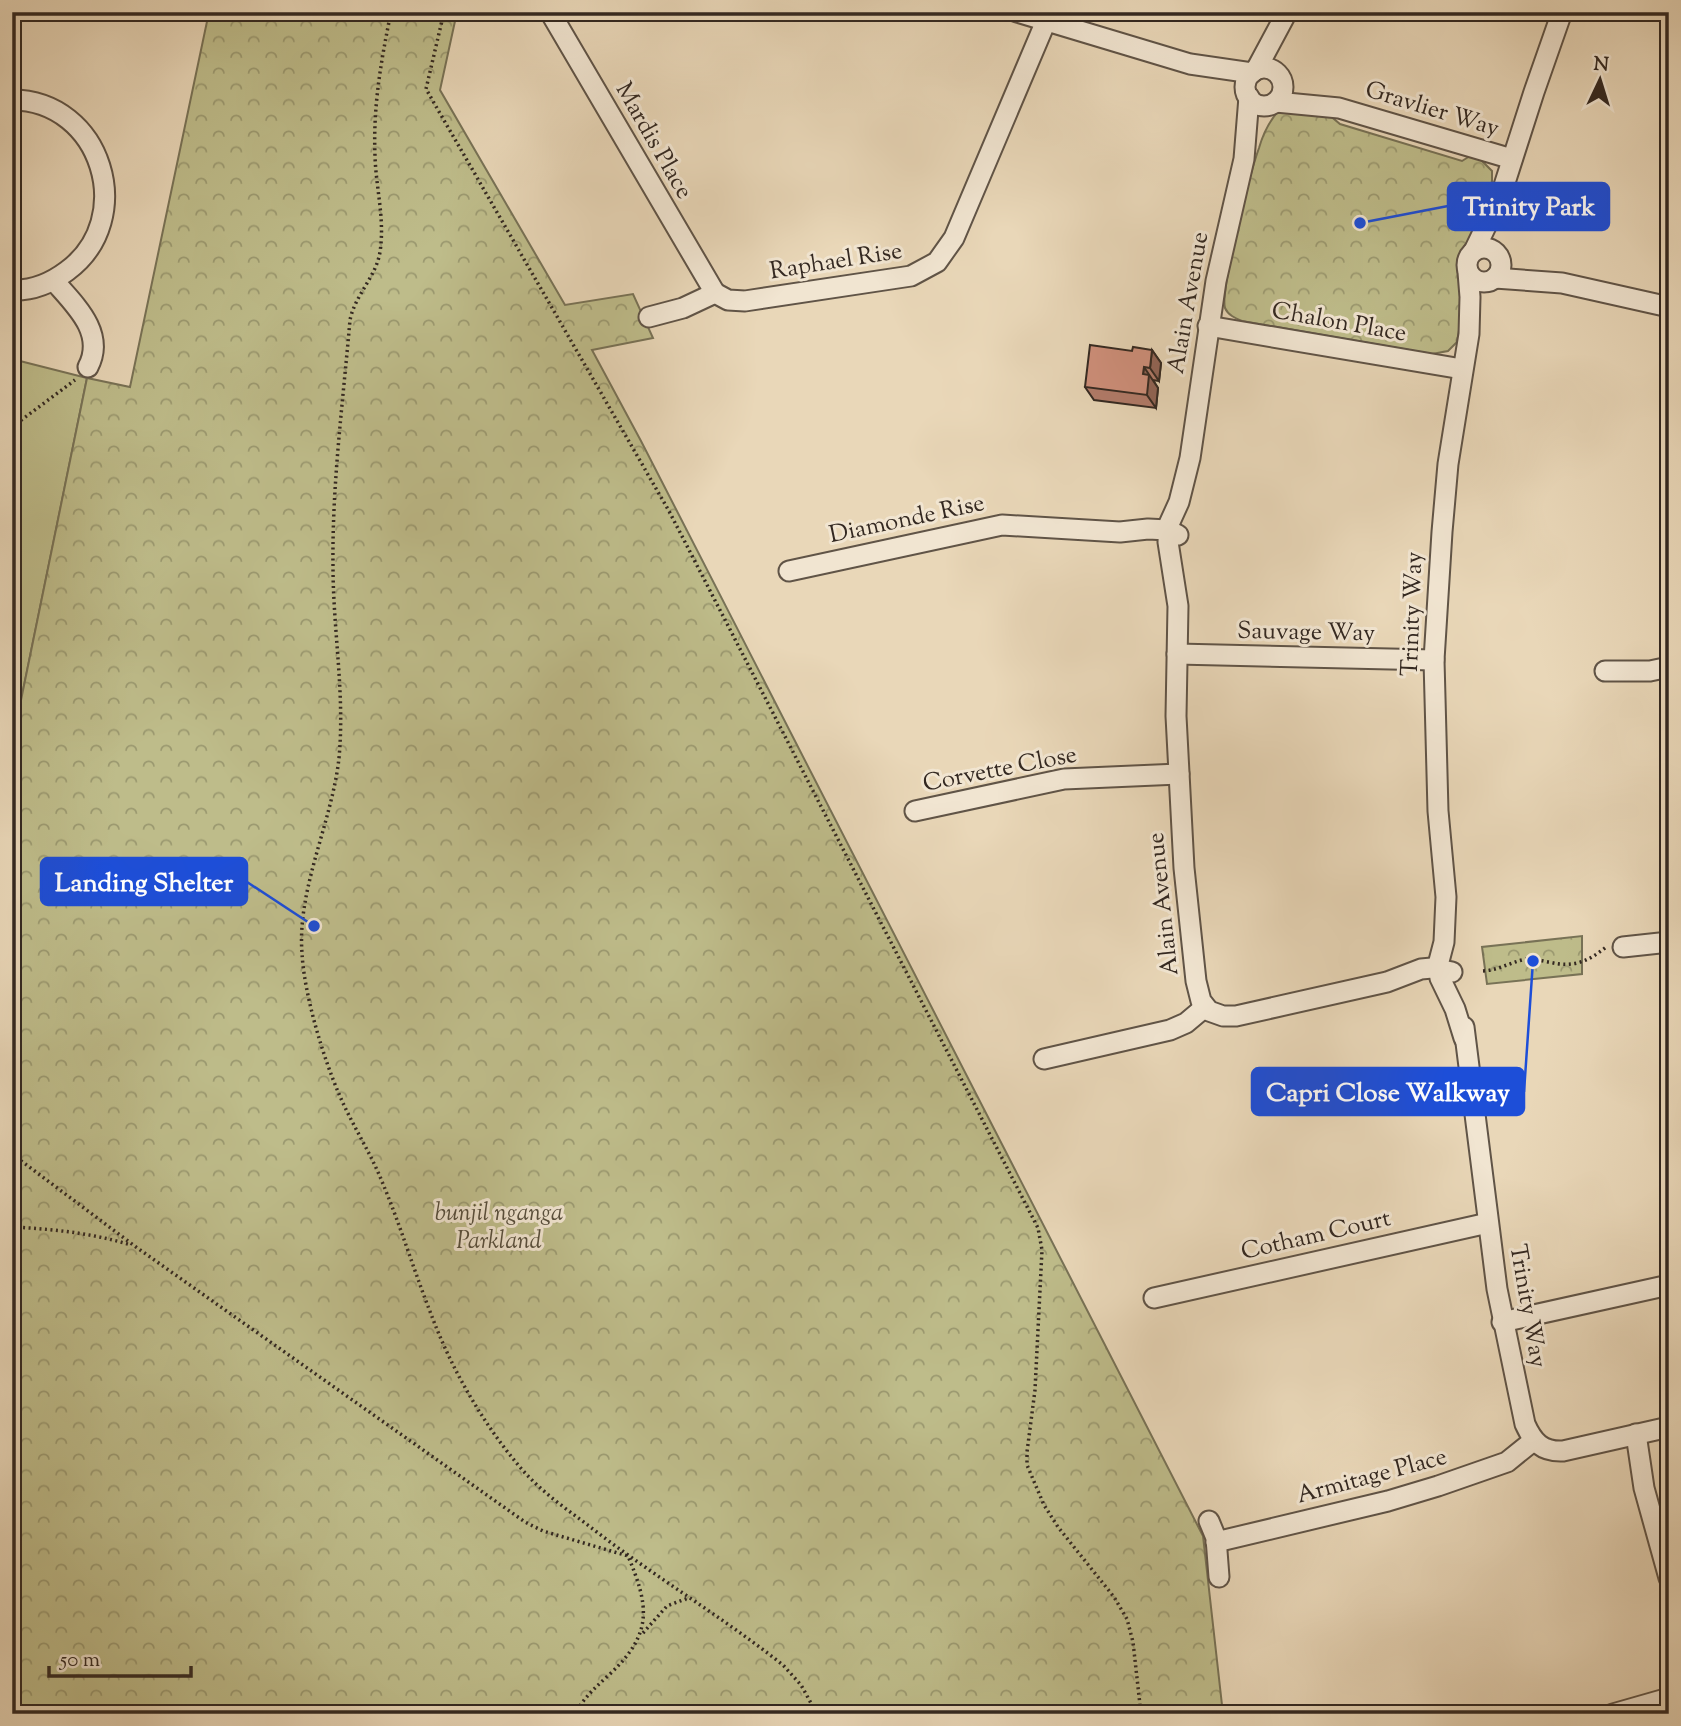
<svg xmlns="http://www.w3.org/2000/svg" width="1681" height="1726" viewBox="0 0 1681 1726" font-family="'Sorts Mill Goudy',serif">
<defs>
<pattern id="park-crowns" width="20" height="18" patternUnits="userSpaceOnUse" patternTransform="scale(1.75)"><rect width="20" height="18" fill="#bebc8a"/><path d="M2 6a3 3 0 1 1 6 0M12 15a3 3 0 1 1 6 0" fill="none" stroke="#9b9970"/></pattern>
</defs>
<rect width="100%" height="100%" fill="#e9d7b8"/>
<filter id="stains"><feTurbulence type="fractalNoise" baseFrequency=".00286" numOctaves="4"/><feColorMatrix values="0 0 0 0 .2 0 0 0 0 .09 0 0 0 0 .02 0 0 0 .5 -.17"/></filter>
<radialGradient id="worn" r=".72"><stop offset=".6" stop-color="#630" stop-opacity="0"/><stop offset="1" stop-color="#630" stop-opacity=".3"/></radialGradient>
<path fill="#bebc8a" stroke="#787256" stroke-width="2" d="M12 359 87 378 12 744Z"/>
<g fill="url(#park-crowns)" stroke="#787256" stroke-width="2">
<path d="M209 12H457L440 90 565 305 633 294 653 338 592 350 641 441 1203 1536 1223 1714H12V744L87 378 130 387Z"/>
<path d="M1280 109 1328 114 1340 124 1462 161 1470 156 1480 159 1492 171V189L1478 232 1466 245 1458 262 1463 307 1457 342 1448 351 1432 354 1242 321C1235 318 1228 315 1225 308 1220 291 1251 170 1259 148 1263 134 1270 120 1280 109Z"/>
<path d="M1582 936V974L1487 984 1482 947Z"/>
</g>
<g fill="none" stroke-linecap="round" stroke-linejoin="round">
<defs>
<g id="minor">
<path d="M550 12 715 293"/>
<path d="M1017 12 1190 64 1252 73"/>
<circle cx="1264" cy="87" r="19"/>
<path d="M1256 70 1287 12"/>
<path d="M1249 97 1244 159 1216 281 1190 458 1179 502 1169 524 1168 542 1178 606 1176 716 1184 868 1196 981 1201 1001 1209 1011 1223 1016H1236L1387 982 1421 969 1432 968 1452 972"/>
<path d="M12 100C102 100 138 219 67 271 51 283 32 291 12 290"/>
<path d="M1276 102 1339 108 1512 159"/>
<circle cx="1484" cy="265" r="17"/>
<path d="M1474 251 1501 195 1534 92 1562 12"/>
<path d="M1495 278 1562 283 1669 307"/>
<path d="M54 281C75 305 106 333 88 367"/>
<path d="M649 317 683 308 715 293 728 300 745 301 911 276 937 262 954 238 1046 21"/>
<path d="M1208 326 1462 369"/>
<path d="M789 571 1002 525 1120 532 1148 529 1168 530 1178 535"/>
<path d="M1177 654 1434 660"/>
<path d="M1605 671H1650L1669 667"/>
<path d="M915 811 1064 779 1179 774"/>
<path d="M1623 947 1669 942"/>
<path d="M1464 1027 1497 1289 1525 1424C1533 1442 1542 1452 1563 1451L1669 1427"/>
<path d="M1464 1038 1455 1009 1440 978 1438 965 1444 942 1446 897 1438 811 1434 660 1442 532 1448 464 1469 334 1470 297 1468 272"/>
<path d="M1044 1059 1170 1030 1186 1023 1205 1007"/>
<path d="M1154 1298 1488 1223"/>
<path d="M1502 1322 1669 1285"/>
<path d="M1636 1434 1644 1488 1669 1578"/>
<path d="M1209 1521 1216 1538 1219 1577"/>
<path d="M1216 1542 1388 1501 1438 1486 1507 1462 1533 1441"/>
<path d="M1613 1714 1669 1698"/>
</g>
</defs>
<use href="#minor" stroke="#605447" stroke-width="23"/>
<g stroke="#332821" stroke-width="3.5" stroke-dasharray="2 3.5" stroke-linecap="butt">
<path d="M391 12C381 61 373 106 375 156 376 189 385 219 380 252 376 277 355 295 350 320 343 402 332 484 333 566 333 630 345 694 339 758 332 822 297 889 302 953 304 994 323 1057 339 1094 352 1125 371 1153 383 1184 401 1227 414 1271 431 1314 451 1368 482 1422 519 1466 539 1490 565 1508 589 1526 652 1575 721 1616 783 1665L801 1685 817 1714"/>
<path d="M444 12 426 89 669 511 1038 1228 1042 1250 1035 1390 1027 1452V1465L1044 1505 1058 1527 1114 1597 1127 1619 1133 1642 1141 1714"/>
<path d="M12 427 75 380"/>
<path d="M1483 971C1499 970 1511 962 1526 959 1534 958 1541 961 1549 962 1572 968 1588 962 1606 947"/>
<path d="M12 1154 136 1247 525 1522 543 1531 628 1556C649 1606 653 1633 611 1673 597 1686 584 1697 575 1714"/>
<path d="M12 1227C53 1229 91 1233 131 1245"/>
<path d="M643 1633 667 1606 688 1598"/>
</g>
<use href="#minor" stroke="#f1e5d1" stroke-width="19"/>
</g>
<path fill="#b37c6b" stroke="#332821" stroke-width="2" d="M1152 350 1161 363 1159 381 1153 380 1158 388 1156 408 1094 400 1085 387 1132 351Z"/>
<g fill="#926557" stroke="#332821" stroke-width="2">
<path d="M1152 350 1161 363 1159 381 1150 368Z"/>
<path d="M1144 367 1158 388 1156 408 1147 395 1143 374Z"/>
</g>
<path fill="#d0907c" stroke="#332821" stroke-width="2" d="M1090 345 1132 351 1133 347 1152 350 1150 368 1144 367 1143 374 1149 375 1147 395 1085 387Z"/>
<g text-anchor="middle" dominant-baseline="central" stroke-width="6" stroke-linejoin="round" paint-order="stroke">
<g font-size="24" fill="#332821" stroke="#f1e5d1">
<text transform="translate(1432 110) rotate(17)">Gravlier Way</text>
<text transform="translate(653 141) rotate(60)">Mardis Place</text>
<text transform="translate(836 262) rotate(-9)">Raphael Rise</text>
<text transform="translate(1189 303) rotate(-80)">Alain Avenue</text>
<text transform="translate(1339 323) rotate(10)">Chalon Place</text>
<text transform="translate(907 520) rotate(-12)">Diamonde Rise</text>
<text transform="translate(1413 614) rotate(-88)">Trinity Way</text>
<text transform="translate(1306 633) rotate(1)">Sauvage Way</text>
<text transform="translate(1000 770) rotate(-11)">Corvette Close</text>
<text transform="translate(1164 904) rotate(-96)">Alain Avenue</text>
<text transform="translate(1316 1236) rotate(-13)">Cotham Court</text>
<text transform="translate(1527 1306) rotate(80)">Trinity Way</text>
<text transform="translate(1372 1477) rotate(-15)">Armitage Place</text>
</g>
<g font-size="24" font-style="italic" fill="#564d3b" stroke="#f1e5d1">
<text x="499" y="1214">bunjil nganga<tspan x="499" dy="28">Parkland</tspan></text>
</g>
</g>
<path fill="none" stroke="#1d4ed8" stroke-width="2.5" d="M1360 223L1448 206M314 926L247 882M1533 961L1524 1092"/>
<g fill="#1d4ed8" stroke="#f1e5d1" stroke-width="2.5">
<circle cx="1360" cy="223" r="7"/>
<circle cx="314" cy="926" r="7"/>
<circle cx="1533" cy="961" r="7"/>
</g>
<g fill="#1d4ed8" stroke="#1d4ed8" stroke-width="2.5">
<rect x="1448" y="183" width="161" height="47" rx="7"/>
<rect x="41" y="858" width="206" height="47" rx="7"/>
<rect x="1252" y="1068" width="272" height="47" rx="7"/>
</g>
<g font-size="26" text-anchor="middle" font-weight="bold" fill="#fff">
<text x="1529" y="215">Trinity Park</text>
<text x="144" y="891">Landing Shelter</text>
<text x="1388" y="1101">Capri Close Walkway</text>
</g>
<rect width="1681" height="1726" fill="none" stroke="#e9d7b8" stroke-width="42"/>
<rect x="14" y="14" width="1653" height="1698" fill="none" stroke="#332821" stroke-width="3.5"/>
<rect x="21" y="21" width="1639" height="1684" fill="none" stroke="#332821" stroke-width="2"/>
<g transform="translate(1600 80) rotate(4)" stroke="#f1e5d1" stroke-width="5" paint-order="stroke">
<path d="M0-5L12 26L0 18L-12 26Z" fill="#332821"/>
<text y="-10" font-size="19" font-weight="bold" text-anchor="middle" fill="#332821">N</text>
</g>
<path d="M49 1666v10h142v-10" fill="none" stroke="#332821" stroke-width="3.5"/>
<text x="60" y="1666" font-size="21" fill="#332821" stroke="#f1e5d1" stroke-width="5" paint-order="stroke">50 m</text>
<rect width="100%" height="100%" filter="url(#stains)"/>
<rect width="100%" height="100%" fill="url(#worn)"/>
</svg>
